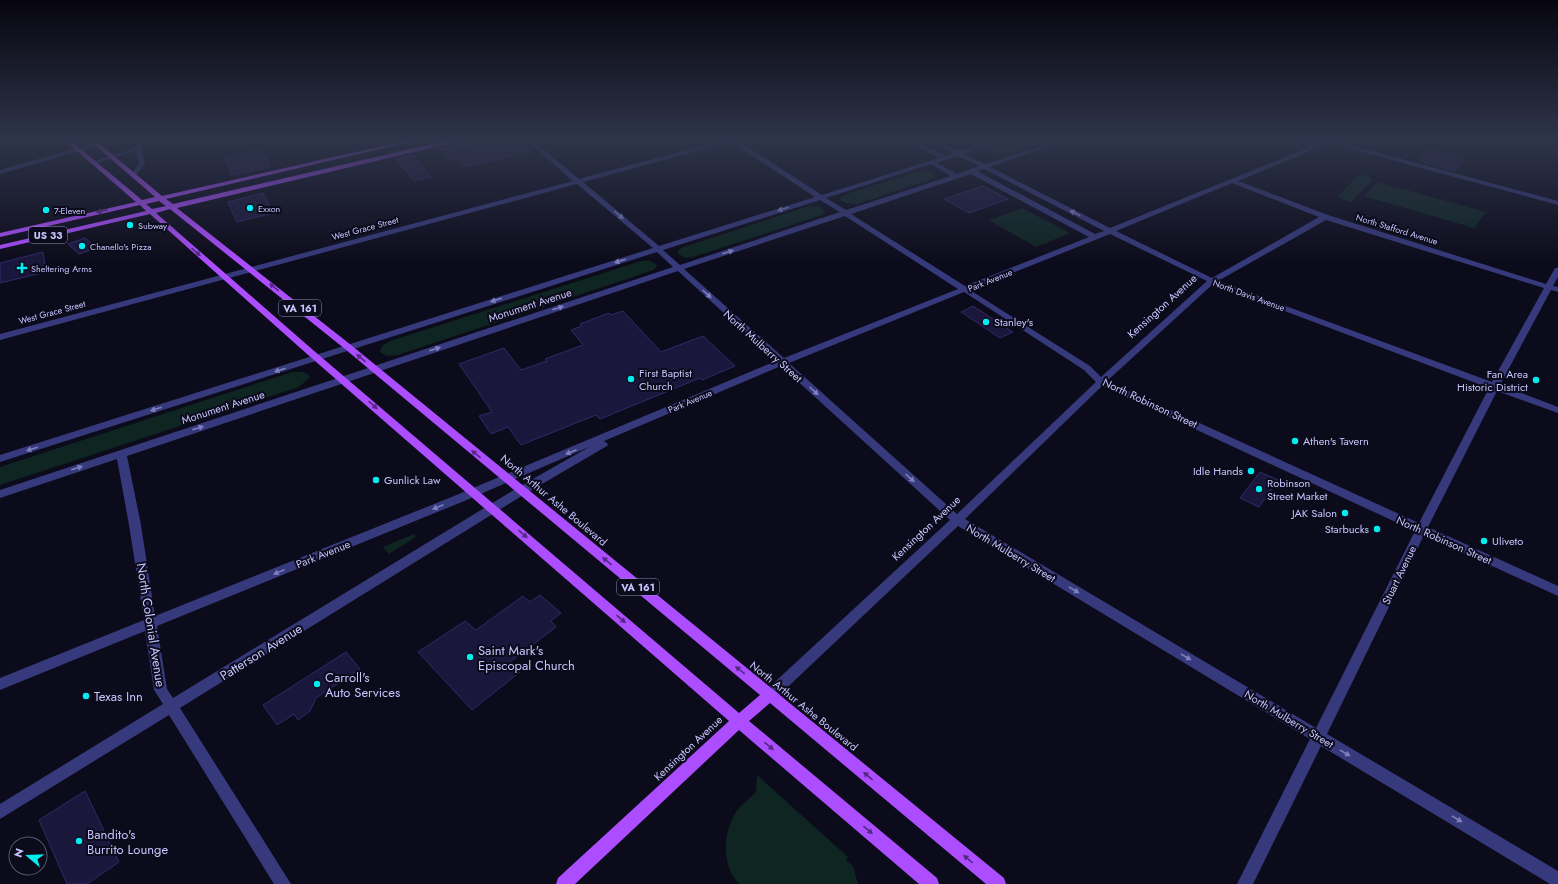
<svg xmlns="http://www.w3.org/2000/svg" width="1558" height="884" viewBox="0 0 1558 884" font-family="Jost,sans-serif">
<rect width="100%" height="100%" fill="#0c0b1b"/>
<g fill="#0e2522">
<path d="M1020 139H1053C1039 143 997 163 987 151L989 149Z"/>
<path d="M919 171H930L935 176 932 179 857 204 845 203 841 200 840 198 844 195Z"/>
<path d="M1362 175 1370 177 1373 180 1351 202 1337 197 1358 176Z"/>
<path d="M1377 182 1486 212 1474 228 1364 196Z"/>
<path d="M809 206 820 207 825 212 822 215 693 257 685 258 677 253 681 248Z"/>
<path d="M1022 208 1070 233 1036 247 989 220Z"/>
<path d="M649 260 657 265 655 269 651 271 398 355 387 356 380 352 382 346 390 341 641 261Z"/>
<path d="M292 372H303L309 375V378L299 387 0 485V467Z"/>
<path d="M414 534 416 537 389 554 383 547Z"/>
<path d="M757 775 848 857 846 860 853 866 858 884H739C721 866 723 832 736 812 741 805 750 798 756 792Z"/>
</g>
<g fill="#1b173c" stroke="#302968">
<path d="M485 139H516L530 152 463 167 456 159 449 161 439 150Z"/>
<path d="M1428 149 1448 154 1465 158 1455 171 1419 161Z"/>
<path d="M261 150 270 167 232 175 224 158Z"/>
<path d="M413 155 431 177 414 181 396 159Z"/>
<path d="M983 186 1008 199 969 213 944 199Z"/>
<path d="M263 193 273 213 237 222 228 202Z"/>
<path d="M85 238 97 248 79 254 68 244Z"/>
<path d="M43 252 46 272 0 283V263Z"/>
<path d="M973 306 1013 332 1000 338 961 312Z"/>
<path d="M623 311 661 352 703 336 735 366 702 380 700 378 600 419 596 415 521 445 508 427 491 434 479 416 492 412 459 364 504 348 521 370 547 361 545 359 583 345 571 330 582 326 580 324 609 313 611 315Z"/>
<path d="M1260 472 1278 480 1259 507 1240 498Z"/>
<path d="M540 595 561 613 551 621 556 627 510 662 520 672 472 710 418 652 465 621 476 630 523 596 530 602Z"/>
<path d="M346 652 360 669 316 698 310 711 298 720 294 714 277 725 263 705Z"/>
<path d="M85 791 119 862 87 884H67L39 820Z"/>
</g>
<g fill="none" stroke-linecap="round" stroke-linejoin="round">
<g fill="#36397b" fill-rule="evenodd">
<path d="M133 139H139L145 164 135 176 130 175 139 164 136 151 96 163 91 162 127 151 135 146Z"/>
<path d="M525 139H531L579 179 727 139H738L737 140 822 195 939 158 905 139H912L945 156 953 153 928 139H935L959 151 998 139H1007L964 154 985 164 1063 139H1071L990 167 1110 228 1310 147 1291 139H1299L1315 144 1329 139H1337L1335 141 1558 201V205L1329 143 1238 181 1328 215 1546 284 1555 268H1558V277L1553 286 1558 287V292L1551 290 1500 385 1558 407V413L1497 391 1428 527 1558 586V596L1424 535 1327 734 1558 871V884H1550L1321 746 1253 884H1237L1310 739 958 526 775 699 770 701 765 699 763 695 765 691 950 520 781 366 604 441 608 444 607 446 525 494 180 708 291 884H274L169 715 0 819V804L163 704 154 690 145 631 0 690V678L144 620 129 525 117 459 0 498V490L673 267 657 252 0 462V455L653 248 577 184 0 340V334L573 181ZM731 142 815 197 659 246 583 182ZM958 156 979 166 957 174 937 163ZM931 164 951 176 846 210 826 198ZM984 169 1104 231 1095 234 977 171ZM971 174 1089 237 965 286 851 214ZM1232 183 1319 217 1212 278 1116 231ZM820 200 840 212 680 265 663 250ZM845 216 958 289 784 358 684 269ZM1326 220 1544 288 1492 382 1218 281ZM1110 234 1207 281 1101 377 1090 366 970 290ZM678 271 776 361 454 496 155 616 141 525 127 456ZM1213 284 1489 388 1419 523 1107 381ZM964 292 1084 370 1096 382 957 514 789 363ZM1102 386 1415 531 1316 728 965 519ZM589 447 517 488 173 698 167 689 157 626 462 502Z"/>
<path d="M98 142 101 144 100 145 0 174V170Z"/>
</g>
<path fill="#ac4dff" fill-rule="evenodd" d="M63 139H69L142 200 155 197 88 139H94L162 196 413 139H423L166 199 173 204 454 139H464L461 141 177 208 351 345 1004 878 1006 884H986L770 703 749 721 937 878 939 884H919L739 730 575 884H556L558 878 729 721 307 354 150 214 0 249V245L146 211 140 205 0 237V233L136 202ZM159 201 166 206 152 209 146 204ZM170 209 345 349 760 695 739 713 313 350 156 213Z"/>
</g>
<defs><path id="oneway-solid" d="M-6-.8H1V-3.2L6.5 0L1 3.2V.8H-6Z"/></defs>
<g fill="#7e7fbd">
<use href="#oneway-solid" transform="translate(783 209) rotate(162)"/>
<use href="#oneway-solid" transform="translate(1075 213) rotate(-153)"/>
<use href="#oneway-solid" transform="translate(619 215) rotate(41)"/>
<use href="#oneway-solid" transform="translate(728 252) rotate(-18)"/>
<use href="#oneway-solid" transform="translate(620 261) rotate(162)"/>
<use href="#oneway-solid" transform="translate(707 294) rotate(42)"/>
<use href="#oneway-solid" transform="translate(496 300) rotate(162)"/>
<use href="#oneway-solid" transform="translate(558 308) rotate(-18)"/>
<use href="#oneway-solid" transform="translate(435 349) rotate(-18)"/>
<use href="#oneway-solid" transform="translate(280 370) rotate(162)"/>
<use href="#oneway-solid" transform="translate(814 391) rotate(42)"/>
<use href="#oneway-solid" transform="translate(156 409) rotate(162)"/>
<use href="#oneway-solid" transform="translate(198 428) rotate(-18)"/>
<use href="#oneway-solid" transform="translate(32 449) rotate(162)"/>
<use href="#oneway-solid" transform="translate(571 452) rotate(157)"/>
<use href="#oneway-solid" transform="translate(77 468) rotate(-18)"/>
<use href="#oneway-solid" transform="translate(910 478) rotate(42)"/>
<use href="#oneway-solid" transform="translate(438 507) rotate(158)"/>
<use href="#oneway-solid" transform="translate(279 572) rotate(158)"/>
<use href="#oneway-solid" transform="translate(1074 590) rotate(31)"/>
<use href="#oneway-solid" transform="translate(1186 657) rotate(31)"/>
<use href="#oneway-solid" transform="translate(1345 753) rotate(31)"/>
<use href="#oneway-solid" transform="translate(1457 819) rotate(31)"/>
</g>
<g fill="#542982">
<use href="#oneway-solid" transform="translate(102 211) rotate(167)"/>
<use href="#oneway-solid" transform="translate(196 252) rotate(41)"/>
<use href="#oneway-solid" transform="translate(274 287) rotate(-141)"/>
<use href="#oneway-solid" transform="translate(361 358) rotate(-140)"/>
<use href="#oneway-solid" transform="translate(373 405) rotate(41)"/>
<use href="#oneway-solid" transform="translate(476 454) rotate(-141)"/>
<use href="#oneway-solid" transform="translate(523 534) rotate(41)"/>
<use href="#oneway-solid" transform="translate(607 561) rotate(-141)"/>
<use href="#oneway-solid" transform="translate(621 619) rotate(41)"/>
<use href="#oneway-solid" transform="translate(740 670) rotate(-141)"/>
<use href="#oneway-solid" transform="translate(769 746) rotate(40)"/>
<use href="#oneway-solid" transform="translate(868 776) rotate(-140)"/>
<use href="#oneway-solid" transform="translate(868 830) rotate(40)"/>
<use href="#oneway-solid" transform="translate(968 859) rotate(-140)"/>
</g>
<linearGradient id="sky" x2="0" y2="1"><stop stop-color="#07060f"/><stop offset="0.53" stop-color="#2e344a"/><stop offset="1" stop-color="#2e344a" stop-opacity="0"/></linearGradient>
<rect width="1558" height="263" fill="url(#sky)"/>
<g fill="#01edf0" stroke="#0c0b1b" stroke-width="1.5">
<circle cx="250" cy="208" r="4"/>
<circle cx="46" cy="210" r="4"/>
<circle cx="130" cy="225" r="4"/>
<circle cx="82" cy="246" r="4"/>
<path d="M20 262h4v4h4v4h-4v4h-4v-4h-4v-4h4z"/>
<circle cx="986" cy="322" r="4"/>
<circle cx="631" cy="379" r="4"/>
<circle cx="1536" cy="380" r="4"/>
<circle cx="1295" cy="441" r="4"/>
<circle cx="1251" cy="471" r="4"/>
<circle cx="376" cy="480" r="4"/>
<circle cx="1259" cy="489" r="4"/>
<circle cx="1345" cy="513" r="4"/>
<circle cx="1377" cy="529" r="4"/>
<circle cx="1484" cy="541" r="4"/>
<circle cx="470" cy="657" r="4"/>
<circle cx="317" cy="684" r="4"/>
<circle cx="86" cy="696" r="4"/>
<circle cx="79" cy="841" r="4"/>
</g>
<g text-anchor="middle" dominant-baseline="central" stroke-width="4" stroke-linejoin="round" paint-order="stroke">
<g font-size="9" fill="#c7c5ff" stroke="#0c0b1b" text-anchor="start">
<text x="258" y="208">Exxon</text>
<text x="54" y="210">7-Eleven</text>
<text x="138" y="225">Subway</text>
<text x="90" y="246">Chanello's Pizza</text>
<text x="31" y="268">Sheltering Arms</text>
</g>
<g font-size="9" fill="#c7c5ff" stroke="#0c0b1b">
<text transform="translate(365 228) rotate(-15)">West Grace Street</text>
<text transform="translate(1397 229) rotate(17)">North Stafford Avenue</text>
<text transform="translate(990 280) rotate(-22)">Park Avenue</text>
<text transform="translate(1249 295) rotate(20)">North Davis Avenue</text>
<text transform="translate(52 312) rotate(-15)">West Grace Street</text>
<text transform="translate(690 401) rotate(-23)">Park Avenue</text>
</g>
<g fill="#0c0b1b" stroke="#8f8dbb" stroke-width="1">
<rect x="29" y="227" width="38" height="16" rx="3"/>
<rect x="279" y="300" width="42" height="16" rx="3"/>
<rect x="617" y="579" width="42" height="16" rx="3"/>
</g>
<g font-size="10" font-weight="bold" fill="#c7c5ff">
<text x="48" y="235">US 33</text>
<text x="300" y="308">VA 161</text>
<text x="638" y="587">VA 161</text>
</g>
<g font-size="11" fill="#c7c5ff" stroke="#0c0b1b">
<text transform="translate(530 305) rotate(-18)">Monument Avenue</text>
<text transform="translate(1162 306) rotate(-42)">Kensington Avenue</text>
<text transform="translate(763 346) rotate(42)">North Mulberry Street</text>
<text transform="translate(1150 403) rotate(25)">North Robinson Street</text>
<text transform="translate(223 407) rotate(-18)">Monument Avenue</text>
<text transform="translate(554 500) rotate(40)">North Arthur Ashe Boulevard</text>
<text transform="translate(926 528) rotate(-43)">Kensington Avenue</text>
<text transform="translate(1444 540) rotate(24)">North Robinson Street</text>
<text transform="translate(1011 553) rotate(31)">North Mulberry Street</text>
<text transform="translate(323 554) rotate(-22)">Park Avenue</text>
<text transform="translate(1399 575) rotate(-64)">Stuart Avenue</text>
<text transform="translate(804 706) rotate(39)">North Arthur Ashe Boulevard</text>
<text transform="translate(1289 719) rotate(31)">North Mulberry Street</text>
<text transform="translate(688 748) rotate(-43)">Kensington Avenue</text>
</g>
<g font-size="11" fill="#c7c5ff" stroke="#0c0b1b" text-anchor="start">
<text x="994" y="322">Stanley's</text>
<text x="639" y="373">First Baptist<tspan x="639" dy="13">Church</tspan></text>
<text x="1528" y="374" text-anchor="end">Fan Area<tspan x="1528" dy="13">Historic District</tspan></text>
<text x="1303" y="441">Athen's Tavern</text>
<text x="1243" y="471" text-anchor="end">Idle Hands</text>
<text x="384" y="480">Gunlick Law</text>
<text x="1267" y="483">Robinson<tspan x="1267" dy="13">Street Market</tspan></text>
<text x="1337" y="513" text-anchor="end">JAK Salon</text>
<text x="1369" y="529" text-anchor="end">Starbucks</text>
<text x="1492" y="541">Uliveto</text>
</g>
<g font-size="13" fill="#c7c5ff" stroke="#0c0b1b">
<text transform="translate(151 625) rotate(81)">North Colonial Avenue</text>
<text transform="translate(261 652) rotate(-32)">Patterson Avenue</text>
</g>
<g font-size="13" fill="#c7c5ff" stroke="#0c0b1b" text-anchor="start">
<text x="478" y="650">Saint Mark's<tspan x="478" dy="15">Episcopal Church</tspan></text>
<text x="325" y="677">Carroll's<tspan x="325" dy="15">Auto Services</tspan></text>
<text x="94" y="696">Texas Inn</text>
<text x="87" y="834">Bandito's<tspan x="87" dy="15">Burrito Lounge</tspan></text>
</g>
</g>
<g transform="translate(28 856) rotate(289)"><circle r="19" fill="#0c0b1b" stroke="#575576"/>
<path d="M0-3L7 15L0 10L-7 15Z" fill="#01edf0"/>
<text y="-6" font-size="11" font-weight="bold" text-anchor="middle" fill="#c7c5ff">N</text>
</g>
</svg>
